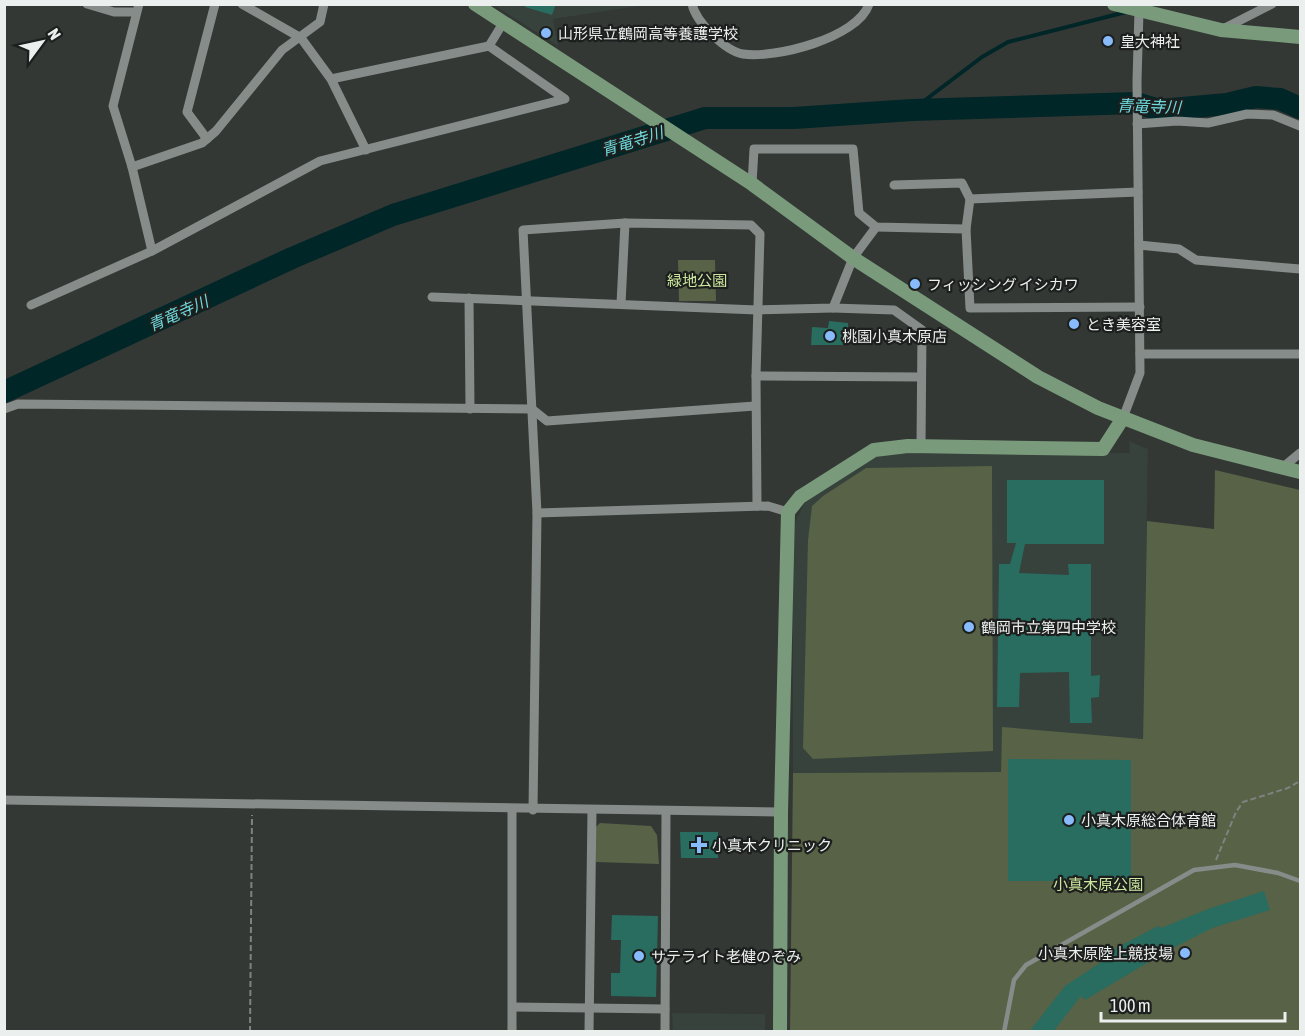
<svg xmlns="http://www.w3.org/2000/svg" width="1305" height="1036" viewBox="0 0 1305 1036" font-family="'Asap Condensed','Noto Sans JP',sans-serif">
<rect width="100%" height="100%" fill="#333835"/>
<g fill="#36423b">
<path d="M494 5H645L553 19 558 46Z"/>
<path d="M1129 441 1148 449 1143 739 1002 728 1001 772 793 773V527L805 502 868 459 881 454 1130 453Z"/>
<path d="M672 1013 765 1014V1031H673Z"/>
</g>
<g fill="#586246">
<path d="M678 260H715L716 301H679Z"/>
<path d="M992 466 993 751 813 759 803 748 808 540 812 506 823 496 866 468Z"/>
<path d="M1215 470 1300 490V1031L790 1032 793 773 1001 772 1002 727 1143 739 1147 521 1214 529Z"/>
<path d="M600 823 651 826 657 835 659 864 596 862 595 828Z"/>
</g>
<g fill="none" stroke-linecap="round" stroke-linejoin="round">
<path stroke="#002627" stroke-width="4" d="M912 110 982 57 1008 42 1126 12"/>
<path stroke="#002627" stroke-width="22" d="M4 392 292 258 393 215 705 118H794L912 110 1136 103 1160 110 1227 104 1256 97 1280 99 1300 108"/>
</g>
<g fill="#296c60">
<path d="M526 4H556L552 15 525 7Z"/>
<path d="M829 321 848 323V345H811L812 327 828 328Z"/>
<path d="M1007 480H1104V544H1025L1019 573 1069 575 1068 564H1091V676L1100 675 1099 697 1091 698 1092 723H1070L1069 672 1020 673 1019 707H997L999 564H1010L1016 543H1007Z"/>
<path d="M1008 759 1131 760V881H1008Z"/>
<path d="M680 832H718V858H681Z"/>
<path d="M1264 891 1270 910 1212 928 1167 951 1085 1000 1081 996 1053 1032H1029L1065 986 1106 959 1105 954 1158 926 1161 928 1208 909Z"/>
<path d="M612 915 658 916 656 997 611 996V973H620L621 940H611Z"/>
</g>
<g fill="none" stroke-linecap="round" stroke-linejoin="round">
<g stroke="#7e8380" stroke-width="2" stroke-dasharray="6 3" stroke-linecap="butt">
<path d="M1216 860 1236 812 1243 802 1288 788 1300 781"/>
<path d="M250 1032 252 815"/>
</g>
<path stroke="#868c89" stroke-width="4.5" d="M1004 1032 1014 980 1026 965 1194 870 1235 865 1278 873 1300 881"/>
<g stroke="#868c89" stroke-width="9">
<path d="M87 4 114 12H136"/>
<path d="M139 4 113 106 132 167 152 251"/>
<path d="M242 4 301 38 331 79 366 150"/>
<path d="M692 4C696 22 725 51 743 54 774 59 858 38 869 4"/>
<path d="M1223 29 1272 4"/>
<path d="M489 46 503 23"/>
<path d="M1137 124 1177 121 1208 123 1247 114 1273 115 1300 126"/>
<path d="M207 139 187 112 215 4"/>
<path d="M132 167 202 143 216 131 282 50 320 22 324 4"/>
<path d="M752 184 754 149H853L859 213 876 227 966 229 970 308 1140 307"/>
<path d="M894 185 962 183 970 199 966 229"/>
<path d="M970 199 1138 192"/>
<path d="M1139 245 1179 249 1196 260 1300 269"/>
<path d="M432 297 757 310 833 308 853 258 876 227"/>
<path d="M469 298 470 409"/>
<path d="M621 304 625 223"/>
<path d="M31 305 152 251 320 161 565 99 489 46 331 79"/>
<path d="M833 308 894 310 922 330 921 446"/>
<path d="M1140 354H1300"/>
<path d="M756 376 921 377"/>
<path d="M4 409 18 404 532 409 547 421 755 406"/>
<path d="M1123 418 1140 373 1137 81 1139 11 1148 4"/>
<path d="M1282 468 1300 453"/>
<path d="M537 513 768 506 788 512"/>
<path d="M4 800 781 812"/>
<path d="M533 810 537 513 523 230 625 223 751 225 760 234 756 376 757 506"/>
<path d="M513 1007 665 1009"/>
<path d="M512 1032V809"/>
<path d="M589 1032 592 810"/>
<path d="M665 1032 666 811"/>
</g>
<g stroke="#7a9b7b" stroke-width="14">
<path d="M475 4 752 184 853 258 1038 377 1098 408 1193 445 1300 472"/>
<path d="M1114 4 1221 30 1300 37"/>
<path d="M780 1032 781 812 788 512 800 497 874 450 908 446 1103 449 1123 418"/>
</g>
</g>
<g fill="#87bbfb" stroke="#1c1f1d" stroke-width="2">
<circle cx="546" cy="33" r="6"/>
<circle cx="1108" cy="41" r="6"/>
<circle cx="915" cy="284" r="6"/>
<circle cx="1074" cy="324" r="6"/>
<circle cx="830" cy="336" r="6"/>
<circle cx="969" cy="627" r="6"/>
<circle cx="1069" cy="820" r="6"/>
<path d="M696 836h6v6h6v6h-6v6h-6v-6h-6v-6h6z"/>
<circle cx="1185" cy="953" r="6"/>
<circle cx="639" cy="956" r="6"/>
</g>
<g text-anchor="middle" dominant-baseline="central" stroke-width="4.5" stroke-linejoin="round" paint-order="stroke">
<g font-size="15" fill="#ebefed" stroke="#1c1f1d" text-anchor="start">
<text x="558" y="33">山形県立鶴岡高等養護学校</text>
<text x="1120" y="41">皇大神社</text>
<text x="927" y="284">フィッシング イシカワ</text>
<text x="1086" y="324">とき美容室</text>
<text x="842" y="336">桃園小真木原店</text>
<text x="981" y="627">鶴岡市立第四中学校</text>
<text x="1081" y="820">小真木原総合体育館</text>
<text x="712" y="845">小真木クリニック</text>
<text x="1173" y="953" text-anchor="end">小真木原陸上競技場</text>
<text x="651" y="956">サテライト老健のぞみ</text>
</g>
<g font-size="15" fill="#cde79e" stroke="#1c1f1d">
<text x="697" y="280">緑地公園</text>
<text x="1098" y="884">小真木原公園</text>
</g>
<g font-size="16" font-style="italic" fill="#6edade" stroke="#1c1f1d">
<text transform="translate(1149 106) rotate(2)">青竜寺川</text>
<text transform="translate(632 141) rotate(-17)">青竜寺川</text>
<text transform="translate(178 313) rotate(-24)">青竜寺川</text>
</g>
</g>
<rect width="1305" height="1036" fill="none" stroke="#ebefed" stroke-width="12"/>
<g transform="translate(42 42) rotate(57)" stroke="#1c1f1d" stroke-width="4.5" paint-order="stroke">
<path d="M0-4.5L10 22L0 15L-10 22Z" fill="#ebefed"/>
<text y="-9" font-size="16" font-weight="bold" text-anchor="middle" fill="#ebefed">N</text>
</g>
<path d="M1101 1012v9h184v-9" fill="none" stroke="#ebefed" stroke-width="3"/>
<text x="1110" y="1012" font-size="18" fill="#ebefed" stroke="#1c1f1d" stroke-width="4.5" paint-order="stroke">100 m</text>
</svg>
